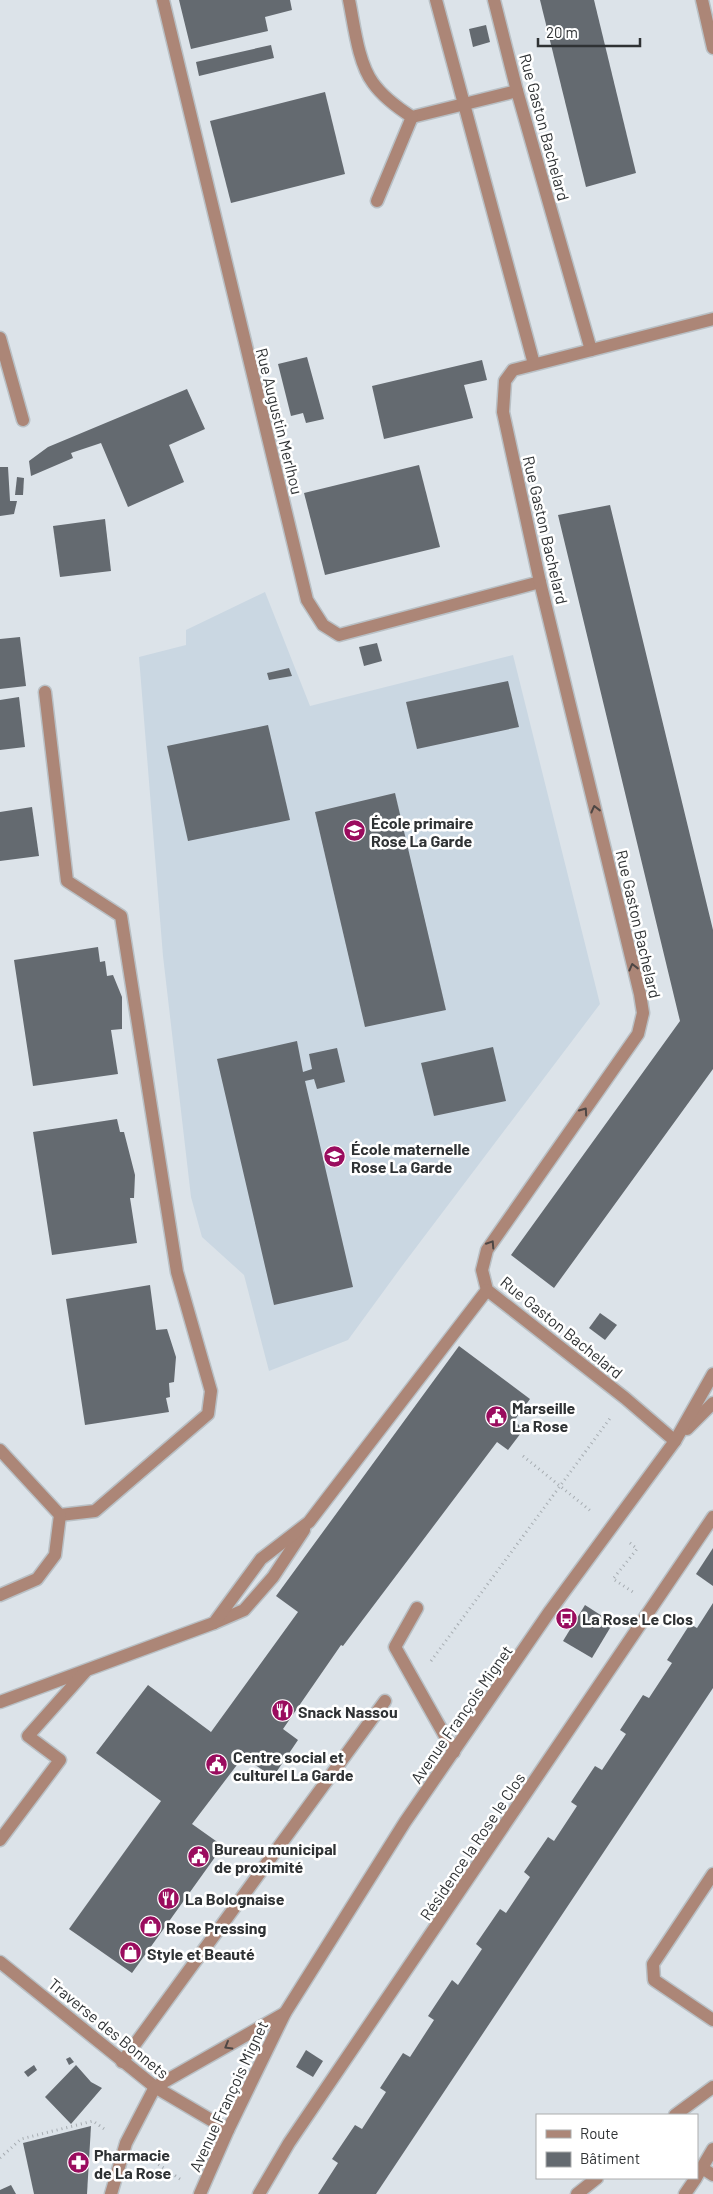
<svg xmlns="http://www.w3.org/2000/svg" width="713" height="2194" viewBox="0 0 713 2194" font-family="Barlow,sans-serif">
<rect width="100%" height="100%" fill="#dce3e9"/>
<path fill="#cad7e2" d="M265 592 310 706 513 655 600 1004 402 1266 348 1340 269 1371 244 1275 202 1237 191 1197 163 956 139 657 186 645V630Z"/>
<g fill="#646a70">
<path d="M179 0H290L292 10 265 17 268 31 191 49Z"/>
<path d="M540 0H594L636 173 586 187Z"/>
<path d="M486 25 490 42 473 47 469 29Z"/>
<path d="M271 45 274 58 199 76 196 62Z"/>
<path d="M325 92 345 174 231 203 210 121Z"/>
<path d="M307 357 324 419 306 423 303 413 291 416 278 364Z"/>
<path d="M482 360 487 380 464 385 473 418 384 439 372 386Z"/>
<path d="M187 389 205 429 169 445 184 482 128 507 101 443 71 453 73 458 31 476 29 461 48 447Z"/>
<path d="M419 465 440 547 325 575 304 493Z"/>
<path d="M0 467H8L10 501H17L14 514 0 516Z"/>
<path d="M17 477 24 478 23 495H15Z"/>
<path d="M610 505 713 930V1069L554 1288 511 1255 680 1021 558 515Z"/>
<path d="M105 519 111 571 60 577 53 526Z"/>
<path d="M20 637 26 686 0 689V639Z"/>
<path d="M377 643 382 661 364 666 359 647Z"/>
<path d="M289 668 292 676 269 680 267 673Z"/>
<path d="M508 681 519 727 417 749 406 702Z"/>
<path d="M19 697 25 747 0 750V700Z"/>
<path d="M268 725 290 820 188 841 167 746Z"/>
<path d="M395 793 446 1010 365 1027 315 812Z"/>
<path d="M32 807 39 856 0 861V812Z"/>
<path d="M98 947 100 962 105 961 107 976 113 975 122 997V1029L111 1030 118 1074 33 1086 14 960Z"/>
<path d="M297 1041 303 1072 312 1069 309 1054 337 1048 345 1082 317 1089 314 1079 305 1081 353 1287 274 1305 217 1059Z"/>
<path d="M493 1047 506 1101 434 1116 421 1063Z"/>
<path d="M117 1119 120 1132H124L135 1175 134 1198H130L137 1243 52 1255 33 1132Z"/>
<path d="M150 1285 156 1330 167 1329 176 1357 174 1382 169 1383 170 1397 166 1398 169 1412 85 1425 66 1299Z"/>
<path d="M600 1313 617 1325 605 1340 589 1328Z"/>
<path d="M459 1346 530 1399 514 1421 524 1429 508 1450 497 1442 343 1646 341 1645 283 1729 298 1740 273 1777 243 1757 192 1824 223 1846 132 1973 69 1929 161 1801 96 1753 148 1685 211 1732 298 1612 276 1596Z"/>
<path d="M713 1548V1586L696 1574Z"/>
<path d="M713 1603V1688L376 2194H318L338 2163 332 2159 355 2125 362 2129 386 2092 380 2088 403 2053 410 2057 434 2020 428 2016 452 1980 458 1985 482 1949 476 1944 500 1909 506 1913 530 1877 524 1872 548 1837 554 1841 577 1806 571 1802 595 1766 602 1770 626 1734 620 1730 643 1695 649 1698 672 1663 667 1660 690 1624 697 1628Z"/>
<path d="M585 1605 613 1623 592 1658 563 1641Z"/>
<path d="M306 2050 323 2061 313 2077 296 2067Z"/>
<path d="M70 2057 74 2062 69 2065 66 2059Z"/>
<path d="M34 2065 37 2070 28 2077 24 2072Z"/>
<path d="M76 2065 91 2082 102 2088 71 2124 45 2097Z"/>
<path d="M91 2126 87 2194H34L23 2143Z"/>
<path d="M11 2185 16 2194H0V2190Z"/>
</g>
<g fill="none" stroke-linecap="round" stroke-linejoin="round">
<defs>
<g id="minor">
<path d="M163 0 307 600 323 625 339 635 540 582"/>
<path d="M349 0C354 24 358 63 373 83 383 97 398 108 412 117L517 91"/>
<path d="M436 0 534 364"/>
<path d="M494 0 517 91 591 350"/>
<path d="M702 0 713 48"/>
<path d="M377 201 412 117"/>
<path d="M0 338 23 420"/>
<path d="M45 692 67 881 121 916 177 1272 211 1391 208 1414 95 1511 60 1515"/>
<path d="M687 1429 713 1403"/>
<path d="M675 1441 625 1398 487 1290 482 1270 487 1250 638 1034 643 1013 640 994 540 582 503 412 505 381 513 370 713 319"/>
<path d="M0 1450 60 1515 55 1555 37 1579 0 1595"/>
<path d="M417 1608 395 1647 454 1752"/>
<path d="M214 1623 244 1610 273 1577 304 1530"/>
<path d="M0 1702 214 1623 261 1559 309 1522 487 1290"/>
<path d="M0 1840 60 1760 28 1736 85 1672"/>
<path d="M713 1874 653 1964 654 1980 713 2020"/>
<path d="M0 1962 155 2087 228 2130"/>
<path d="M122 2062 385 1701"/>
<path d="M675 2115 713 2087"/>
<path d="M702 2168 713 2175"/>
<path d="M697 2176 713 2149"/>
<path d="M111 2194 126 2143 155 2087 285 2013"/>
<path d="M200 2194 228 2130 285 2013 405 1822 550 1611 675 1441 713 1374"/>
<path d="M259 2194 289 2143 713 1517"/>
<path d="M577 2194 597 2178"/>
<path d="M685 2194 696 2178"/>
</g>
</defs>
<use href="#minor" stroke="#b9c0c5" stroke-width="15"/>
<g stroke="#a6acb1" stroke-width="3" stroke-dasharray="1 4" stroke-linecap="butt">
<path d="M523 1456 592 1512"/>
<path d="M630 1543 637 1549 613 1579 633 1592"/>
<path d="M431 1661 611 1417"/>
<path d="M146 2156 180 2179"/>
<path d="M0 2158 21 2139 93 2121 107 2131"/>
</g>
<use href="#minor" stroke="#ac8677" stroke-width="12"/>
</g>
<defs><path id="oneway-chevron" d="M-2-3.5L2.5 0L-2 3.5" fill="none" stroke-width="1.6" stroke-linecap="round" stroke-linejoin="round" transform="scale(1.25)"/></defs>
<g stroke="#4e4745">
<use href="#oneway-chevron" transform="translate(595 809) rotate(-104)"/>
<use href="#oneway-chevron" transform="translate(633 967) rotate(-104)"/>
<use href="#oneway-chevron" transform="translate(584 1111) rotate(-55)"/>
<use href="#oneway-chevron" transform="translate(491 1244) rotate(-57)"/>
<use href="#oneway-chevron" transform="translate(228 2046) rotate(150)"/>
</g>
<defs>
<symbol id="school-disc" viewBox="-11 -11 22 22"><circle r="9.5" fill="#9a0c5e" stroke="#fff"/><path d="M0-5L7-2L0 1L-7-2ZM-4 1L0 2.5L4 1V4Q0 6-4 4Z" fill="#fff"/></symbol>
<symbol id="civic-disc" viewBox="-11 -11 22 22"><circle r="9.5" fill="#9a0c5e" stroke="#fff"/><path d="M-.6-6.5H3V-4.5H.6V-3L4-1V1h2V6H-6V1h2V-1L-.6-3ZM-1.2 2.5V6h2.4V2.5Z" fill="#fff"/></symbol>
<symbol id="bus-disc" viewBox="-11 -11 22 22"><circle r="9.5" fill="#9a0c5e" stroke="#fff"/><path d="M-5-6H5V4H4V6H2V4H-2V6H-4V4H-5ZM-3.5-4V0h7V-4ZM-3.5 1.2v1.5H-2V1.2ZM2 1.2v1.5H3.5V1.2Z" fill="#fff"/></symbol>
<symbol id="restaurant-disc" viewBox="-11 -11 22 22"><circle r="9.5" fill="#9a0c5e" stroke="#fff"/><path d="M-5-6h1v4h1v-4h1v4h1v-4h1v5L-1.5 .5V6h-2V.5L-5-1ZM5-6V6H3V1.5H1.5Q1.5-4 5-6Z" fill="#fff"/></symbol>
<symbol id="shop-disc" viewBox="-11 -11 22 22"><circle r="9.5" fill="#9a0c5e" stroke="#fff"/><path d="M-5-2.5h2.3a2.7 3.5 0 0 1 5.4 0H5L5.5 6h-11ZM-1.5-2.5h3a1.5 2.3 0 0 0-3 0Z" fill="#fff"/></symbol>
<symbol id="pharmacy-disc" viewBox="-11 -11 22 22"><circle r="9.5" fill="#9a0c5e" stroke="#fff"/><path d="M-2-6h4v4h4v4h-4v4h-4v-4h-4v-4h4Z" fill="#fff"/></symbol>
</defs>
<g fill-rule="evenodd">
<use href="#school-disc" x="342" y="818" width="25" height="25"/>
<use href="#school-disc" x="322" y="1144" width="25" height="25"/>
<use href="#civic-disc" x="484" y="1404" width="25" height="25"/>
<use href="#bus-disc" x="554" y="1606" width="25" height="25"/>
<use href="#restaurant-disc" x="270" y="1698" width="25" height="25"/>
<use href="#civic-disc" x="204" y="1752" width="25" height="25"/>
<use href="#civic-disc" x="186" y="1844" width="25" height="25"/>
<use href="#restaurant-disc" x="156" y="1886" width="25" height="25"/>
<use href="#shop-disc" x="138" y="1914" width="25" height="25"/>
<use href="#shop-disc" x="118" y="1940" width="25" height="25"/>
<use href="#pharmacy-disc" x="66" y="2150" width="25" height="25"/>
</g>
<g text-anchor="middle" dominant-baseline="central" stroke-width="5" stroke-linejoin="round" paint-order="stroke">
<g font-size="16" fill="#2f3234" stroke="#fff">
<text transform="translate(545 127) rotate(75)">Rue Gaston Bachelard</text>
<text transform="translate(280 421) rotate(76)">Rue Augustin Merlhou</text>
<text transform="translate(546 530) rotate(77)">Rue Gaston Bachelard</text>
<text transform="translate(639 924) rotate(77)">Rue Gaston Bachelard</text>
<text transform="translate(562 1327) rotate(39)">Rue Gaston Bachelard</text>
<text transform="translate(461 1714) rotate(-55)">Avenue François Mignet</text>
<text transform="translate(472 1846) rotate(-56)">Résidence la Rose le Clos</text>
<text transform="translate(109 2028) rotate(39)">Traverse des Bonnets</text>
<text transform="translate(228 2096) rotate(-65)">Avenue François Mignet</text>
</g>
<g font-size="16" font-weight="bold" fill="#2f3234" stroke="#fff" text-anchor="start">
<text x="371" y="822">École primaire<tspan x="371" dy="18">Rose La Garde</tspan></text>
<text x="351" y="1148">École maternelle<tspan x="351" dy="18">Rose La Garde</tspan></text>
<text x="512" y="1407">Marseille<tspan x="512" dy="18">La Rose</tspan></text>
<text x="582" y="1618">La Rose Le Clos</text>
<text x="298" y="1711">Snack Nassou</text>
<text x="233" y="1756">Centre social et<tspan x="233" dy="18">culturel La Garde</tspan></text>
<text x="214" y="1848">Bureau municipal<tspan x="214" dy="18">de proximité</tspan></text>
<text x="185" y="1898">La Bolognaise</text>
<text x="166" y="1927">Rose Pressing</text>
<text x="147" y="1953">Style et Beauté</text>
<text x="94" y="2154">Pharmacie<tspan x="94" dy="18">de La Rose</tspan></text>
</g>
</g>
<rect x="536" y="2114" width="162" height="65" fill="#ffffff" stroke="#acadae"/>
<rect x="546" y="2130" width="25" height="8" fill="#ac8677" stroke="#acadae"/>
<text x="580" y="2139" font-size="15" fill="#2f3234">Route</text>
<rect x="546" y="2152" width="25" height="15" fill="#646a70" stroke="#acadae"/>
<text x="580" y="2164" font-size="15" fill="#2f3234">Bâtiment</text>
<path d="M538 38v8h102v-8" fill="none" stroke="#2f3234" stroke-width="2.5"/>
<text x="546" y="38" font-size="15" fill="#2f3234" stroke="#ffffff" stroke-width="4" paint-order="stroke">20 m</text>
</svg>
